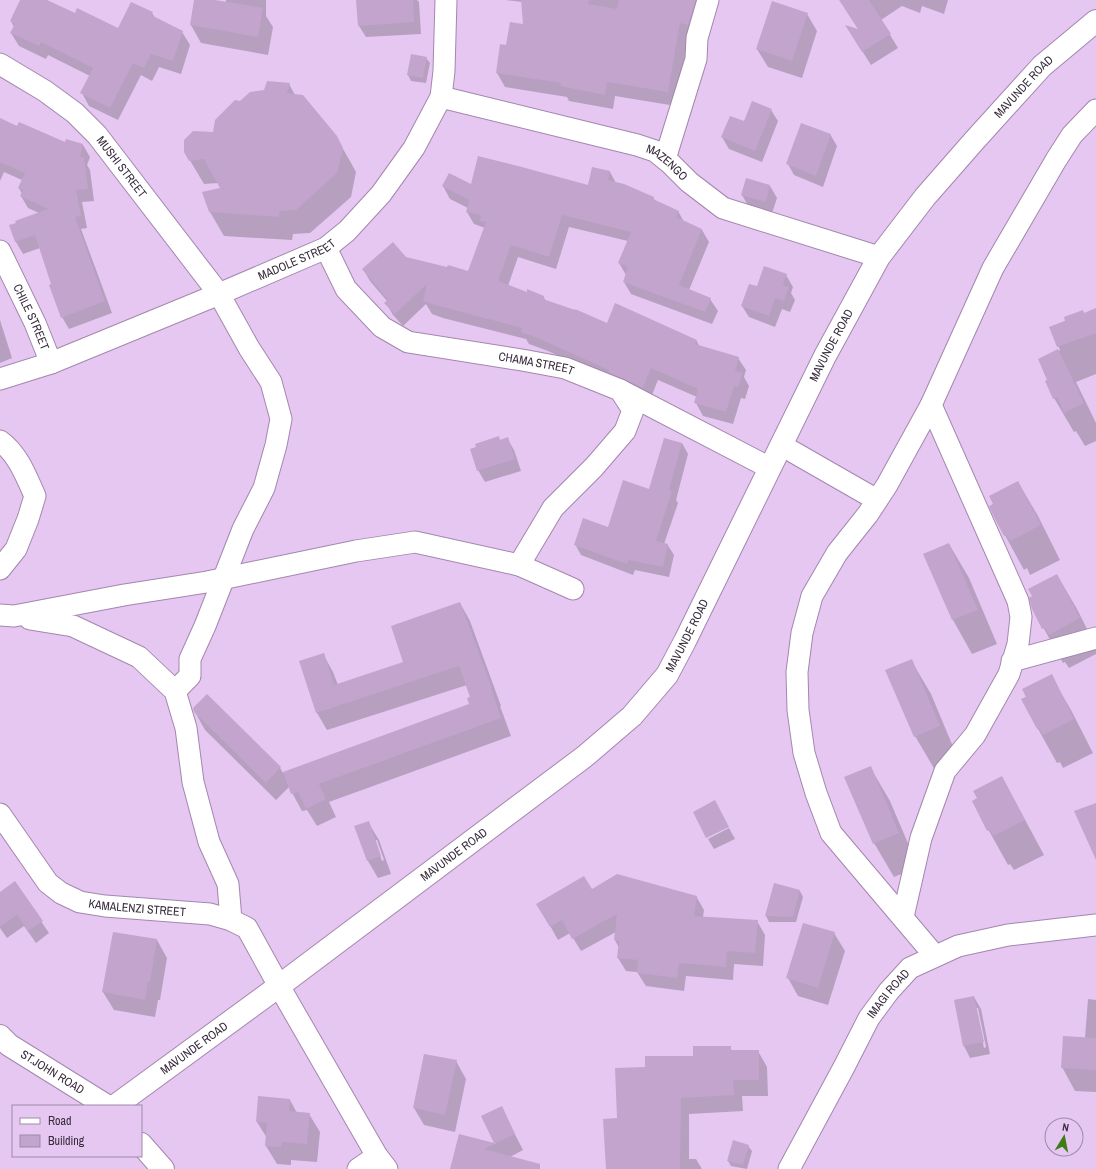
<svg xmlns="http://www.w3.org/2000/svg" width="1096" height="1169" viewBox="0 0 1096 1169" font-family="'Archivo Narrow',sans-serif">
<rect width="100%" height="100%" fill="#e5c7f1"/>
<g fill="#0003" fill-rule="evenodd">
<path d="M22 0H45L75 15 118 30 152 13 155 18 182 32 190 45 181 74 159 67 152 81 141 75 118 120 89 106 82 93 90 76 48 55 46 59 19 46 11 33 14 27 11 21Z"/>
<path d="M195 0H209L226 3V0H266V16L273 27 268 55 201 43 191 25Z"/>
<path d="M357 0H417L419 2 421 34 366 37 359 26Z"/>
<path d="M505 0H709L688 37 676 106 615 96 613 109 569 101 567 97 505 87 497 73 507 46 524 25 522 2Z"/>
<path d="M840 0H948L944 14 922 6 920 13 902 6 881 20 898 48 871 65 854 38 859 30Z"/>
<path d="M807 14 817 31 802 78 768 67 757 49Z"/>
<path d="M426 58 430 63 426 83 411 81 408 75Z"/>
<path d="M289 84 295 95 336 137 350 161 356 172 351 197 310 233 293 234 292 240 224 236 210 212 222 189 218 183 204 184 185 152 214 134 241 102Z"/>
<path d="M771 110 778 121 762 162 729 149 722 137 744 123Z"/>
<path d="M0 119 18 127 66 144 67 140 83 145 90 157 87 165 90 170 94 201 82 202 87 228 81 229 112 313 69 329 62 317 40 248 23 254 16 242 11 226 39 213 28 208 21 196 22 194 19 188 22 180 4 172 0 181Z"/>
<path d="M830 134 837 146 823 187 794 175 788 164Z"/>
<path d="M593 168 610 172 616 183 653 197 655 201 678 211 684 222 702 230 709 242 689 290 710 299 718 311 712 324 631 294 624 282 626 275 619 263 628 241 569 227 556 269 518 257 508 286 527 293 543 296 546 301 608 324 696 340 700 347 738 358 746 370 744 377 749 386 745 399 741 398 733 424 703 416 696 403 697 397 658 380 650 400 614 381 548 351 529 344 526 339 443 318 432 314 426 304 403 326 393 315 386 303 387 301 370 281 363 269 406 258 448 268 469 272 485 228 474 224 467 212 468 208 450 199 443 186H589Z"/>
<path d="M747 180 770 186 777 198 772 213 749 207 742 195Z"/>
<path d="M786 275 793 287 791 293 795 300 790 312 782 309 775 327 749 317 742 306 758 288Z"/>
<path d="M1096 309V374L1076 382 1096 423V441L1085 446 1076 431 1074 432 1054 398 1046 381 1049 380 1039 360 1060 350 1050 327Z"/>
<path d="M0 320 12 358 0 363Z"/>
<path d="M507 438 514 450 521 471 485 482 478 470V448Z"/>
<path d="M682 443 688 454 676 500 678 503 664 544H667L674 555 669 577 635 570 633 575 581 555 575 544 608 529 650 490Z"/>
<path d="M1018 482 1038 516 1060 560 1030 575 1027 568 1024 570 995 517 994 504Z"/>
<path d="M949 544 969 578 997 644 972 654 953 620 924 554Z"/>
<path d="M1057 575 1077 609 1096 647V654L1069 668 1065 662 1063 663 1033 609Z"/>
<path d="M460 603 470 621 501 706H500L511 736 329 802 336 817 317 826 307 810 302 811 289 787 276 800 205 730 195 712 280 768 283 773 471 705 472 698 467 685 327 730 317 713 323 654 333 672 338 685 405 663Z"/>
<path d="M911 660 931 694 959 761 935 770 915 736Z"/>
<path d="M1051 676 1071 710 1093 753 1063 768 1060 762 1057 763 1022 700Z"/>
<path d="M870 767 890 801 918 867 894 877 874 843Z"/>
<path d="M1002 777 1044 855 1014 870 1010 864 1008 865 973 802Z"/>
<path d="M368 822 379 840 391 874 378 878 368 861ZM375 840H377L384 860 382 861Z"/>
<path d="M729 828 735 839 714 849 708 839Z"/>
<path d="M15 883 49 933 36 943 24 926 7 938 0 928V893Z"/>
<path d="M775 885 800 891 803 897 796 922H769L766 916Z"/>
<path d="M592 890 696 896 704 910 703 917 757 921 765 935 763 966 734 964 733 980 686 976 684 991 646 986 637 972 626 971 618 958 619 948 615 940 616 932 581 951 570 933 558 940 538 904Z"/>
<path d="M834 933 845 951 828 1005 798 996 788 978Z"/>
<path d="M157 940 167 958 160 1000H158L155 1017 114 1010 103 992Z"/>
<path d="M974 997 981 1009 990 1054 970 1058 964 1046 955 1000ZM976 1008H978L986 1047 984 1048Z"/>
<path d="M1088 999 1096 1000V1092L1075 1091 1062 1067 1085 1038Z"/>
<path d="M730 1047 732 1051H758L767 1067 768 1096H742L743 1111 689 1114V1159H696L702 1169H607L618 1119 646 1068 694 1057Z"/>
<path d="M456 1061 466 1079 455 1132 424 1125 414 1108Z"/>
<path d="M290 1100 297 1113 309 1114 320 1132 317 1162 291 1160V1165L277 1164 266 1146 267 1138 257 1122Z"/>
<path d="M501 1107 523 1150 510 1157 521 1169H451L460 1135 496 1144 482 1116Z"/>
<path d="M748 1146 752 1151 747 1169 731 1166 728 1161Z"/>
</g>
<g fill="#c2a4cd">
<path d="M20 0H47L75 13 77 8 118 28 131 2 153 12 151 15 183 31 173 61 151 54 144 68 133 63 110 108 80 93 93 68 41 42 39 46 10 33 15 24 10 21Z"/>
<path d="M194 0H215L263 8 258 37 190 25Z"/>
<path d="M356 0H413L414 22 358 26Z"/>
<path d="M521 0H589L588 4 617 9 619 0H696L688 25 680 23 668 92 607 82 605 95 560 86 561 83 496 73 500 44 506 45 510 22 523 24Z"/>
<path d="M839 0H869L891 34 862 52 845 25 858 29Z"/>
<path d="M772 1 808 13 792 61 756 49Z"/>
<path d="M411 54 427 57 423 78 407 75Z"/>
<path d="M267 81 290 83 287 93 303 95 337 136 343 148 337 173 296 210 280 211 279 217 209 212 202 192 220 188 204 159 189 161 184 152V140L193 131 213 132 215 120 235 100 240 101 250 92 264 90Z"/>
<path d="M752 101 772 109 755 151 721 137 730 116 744 121Z"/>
<path d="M0 118 17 126 19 122 65 142 66 139 83 144 80 157H84L88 189 76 190 81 216 75 217 105 301 61 318 49 285 51 284 35 235 15 242 9 225 16 223 15 221 48 209 20 196 23 190 18 188 25 173 0 162Z"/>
<path d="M801 123 831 134 816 176 786 164Z"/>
<path d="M478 156 518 166 588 185 592 167 610 171 608 180 624 184 654 197 653 199 679 211 676 217 702 229 679 285 711 298 705 312 623 282 628 267 618 263 631 232 562 215 549 257 511 245 498 281 527 292V289L544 296 543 299 575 310V309L607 323 615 303 697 340 695 344 739 357 735 371 743 373 738 387 734 386 726 412 694 403 698 389 651 368 643 388 608 372 609 370 540 339 521 332 522 328 435 305 423 301 427 284 395 314 384 303 388 300 362 269 393 242 406 257 447 267 448 265 468 271 486 222 480 221 481 215 466 212 469 200 442 186 449 173 471 184Z"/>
<path d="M746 178 770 185 766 202 741 195Z"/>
<path d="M764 266 787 274 783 285 789 287 784 301 775 298 769 316 741 306 749 284 757 286Z"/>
<path d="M1096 308V333L1057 347 1049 327 1065 321 1064 317 1083 310 1084 313Z"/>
<path d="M1058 349 1084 403 1064 413 1057 397 1053 399 1045 381 1047 380 1038 359Z"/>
<path d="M499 436 500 440 508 437 515 459 477 471 470 449 476 447 475 444Z"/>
<path d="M664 438 682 443 669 490 672 491 656 541 668 544 663 567 628 560 627 564 574 545 583 518 608 527 623 480 649 489Z"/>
<path d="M1018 481 1041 525 1010 541 1006 535 1004 536 994 517 989 506 993 504 989 496Z"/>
<path d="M949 543 978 610 952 620 923 554Z"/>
<path d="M1057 574 1080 618 1049 635 1045 628 1042 629 1032 609 1029 598 1032 596 1028 589Z"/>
<path d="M460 602 492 688H491L501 718 319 784 326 799 306 809 298 792 291 794 283 772 469 704 467 698 470 697 459 666 316 713 299 661 324 653 334 685 403 662 391 626Z"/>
<path d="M912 659 940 726 914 737 885 670Z"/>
<path d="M1052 674 1074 719 1043 735 1039 728 1037 729 1021 699 1026 697 1022 689Z"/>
<path d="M207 694 281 767 266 783 194 712 193 708Z"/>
<path d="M871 766 899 833 873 844 844 777Z"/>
<path d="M1002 776 1025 820 993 836 990 830 987 831 972 801 977 798 973 791Z"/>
<path d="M715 800 729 827 706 838 693 812Z"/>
<path d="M1096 803V860L1074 811Z"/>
<path d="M369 821 381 856 367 861 354 826Z"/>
<path d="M617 874 697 896 694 916 758 920 755 953 727 951 726 967 679 963 677 978 637 973 638 960 617 958 619 941 614 940 617 914 572 939 562 920 550 927 536 904 584 876 592 889Z"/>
<path d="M15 881 43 921 28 931 17 915 0 927V892Z"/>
<path d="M774 883 800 890 793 917 765 916Z"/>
<path d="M803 923 835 932 818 988 786 978Z"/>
<path d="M113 932 157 939 150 983 148 982 145 1000 102 992Z"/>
<path d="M974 996 984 1042 963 1046 954 1000Z"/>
<path d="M1063 1036 1096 1038V1070L1061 1068Z"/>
<path d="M693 1046H731V1050H759V1080H733L734 1095 681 1098 680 1169H606L603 1119 617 1118 615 1068 645 1067V1056H693Z"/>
<path d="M424 1054 457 1060 445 1115 413 1108Z"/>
<path d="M258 1096 290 1099 289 1111 310 1113 307 1144 282 1142 281 1147 265 1146 267 1123 256 1122Z"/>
<path d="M502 1106 515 1134 484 1149 540 1164V1169H450L459 1134 494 1143 481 1116Z"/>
<path d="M733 1140 749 1145 743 1165 727 1161Z"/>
</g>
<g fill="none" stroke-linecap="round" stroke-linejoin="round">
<defs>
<g id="minor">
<path id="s1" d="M0 64 45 91 75 113 97 135 219 294 249 348 271 382 281 419 276 445 264 488 243 529 205 626 190 659V676L175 691"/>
<path id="s2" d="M441 97 637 145 655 151 670 163 689 182 723 208 879 257"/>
<path d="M665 159 696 59 697 38 708 0"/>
<path id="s3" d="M326 248 346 289 382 327 408 342 522 360 565 368 620 390 770 468"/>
<path id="s4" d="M0 251 35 323 51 363"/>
<path id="s5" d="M0 379 51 363 219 294 326 248 347 231 381 194 414 148 441 97 444 71 446 0"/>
<path d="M0 441C18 454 26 476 35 496L28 519 16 549 0 569"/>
<path d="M781 445 877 500"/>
<path d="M519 565 553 508 594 467 625 431 633 410 620 390"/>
<path d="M0 615 14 616 124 595 207 582 356 551 415 542 519 565 573 589"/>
<path d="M30 619 73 626 139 657 175 691 186 728 193 782 209 842 228 884 231 920"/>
<path d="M1012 661 1096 638"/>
<path id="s6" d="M0 814 48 883 61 893 80 902 105 906 210 914 231 920 247 928 279 986 377 1156 387 1169"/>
<path d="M903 917 921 838 945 771 975 735 1009 674 1018 644 1021 617 1018 601 931 405"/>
<path d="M935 956 831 833 816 793 804 753 798 710 797 672 802 633 812 596 837 553 868 514 887 485 931 405 993 268 1056 160 1072 135 1096 110"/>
<path d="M358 1169 377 1156"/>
<path id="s7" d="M789 1169 844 1067 869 1018 889 991 910 968 958 946 1008 935 1096 925"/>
</g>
<g id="tertiary">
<path id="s8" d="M0 1036 9 1045 107 1106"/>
<path id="s9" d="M115 1106 279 986 584 757 632 716 667 675 685 641 825 356 879 257 925 197 974 141 1042 66 1096 21"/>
<path d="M141 1144 163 1169"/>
</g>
</defs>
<use href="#minor" stroke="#a387ae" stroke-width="23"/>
<use href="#tertiary" stroke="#a387ae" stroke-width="24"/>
<use href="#minor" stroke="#fff" stroke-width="21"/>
<use href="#tertiary" stroke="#fff" stroke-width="22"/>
</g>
<g text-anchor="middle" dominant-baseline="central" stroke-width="4" stroke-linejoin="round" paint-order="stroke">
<g font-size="12" fill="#372b3c" stroke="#e5c7f1">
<text stroke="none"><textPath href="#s9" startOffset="1394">MAVUNDE ROAD</textPath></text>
<text stroke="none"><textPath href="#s2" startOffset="237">MAZENGO</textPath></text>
<text stroke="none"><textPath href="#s1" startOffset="161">MUSHI STREET</textPath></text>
<text stroke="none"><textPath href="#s5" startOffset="320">MADOLE STREET</textPath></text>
<text stroke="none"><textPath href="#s4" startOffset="73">CHILE STREET</textPath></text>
<text stroke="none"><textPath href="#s9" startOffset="1070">MAVUNDE ROAD</textPath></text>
<text stroke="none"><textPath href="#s3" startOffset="258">CHAMA STREET</textPath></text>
<text stroke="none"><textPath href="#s9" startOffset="746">MAVUNDE ROAD</textPath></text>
<text stroke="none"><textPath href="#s9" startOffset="422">MAVUNDE ROAD</textPath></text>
<text stroke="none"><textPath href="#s6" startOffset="179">KAMALENZI STREET</textPath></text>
<text stroke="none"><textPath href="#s7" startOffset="202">IMAGI ROAD</textPath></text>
<text stroke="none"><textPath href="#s9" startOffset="98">MAVUNDE ROAD</textPath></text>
<text stroke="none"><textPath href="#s8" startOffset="64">ST.JOHN ROAD</textPath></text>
</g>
</g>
<rect x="12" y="1105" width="130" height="52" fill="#e5c7f1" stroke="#9f89a9"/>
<rect x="20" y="1118" width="20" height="6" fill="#ffffff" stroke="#9f89a9"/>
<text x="48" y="1125" font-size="12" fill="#372b3c">Road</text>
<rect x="20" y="1135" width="20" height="12" fill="#c2a4cd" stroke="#9f89a9"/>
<text x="48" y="1145" font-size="12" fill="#372b3c">Building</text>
<g transform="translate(1064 1137) rotate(10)"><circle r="19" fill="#e5c7f1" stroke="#9f89a9"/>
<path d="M0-3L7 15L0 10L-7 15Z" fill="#3e7c18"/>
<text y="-6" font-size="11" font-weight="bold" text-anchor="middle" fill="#372b3c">N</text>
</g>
</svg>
